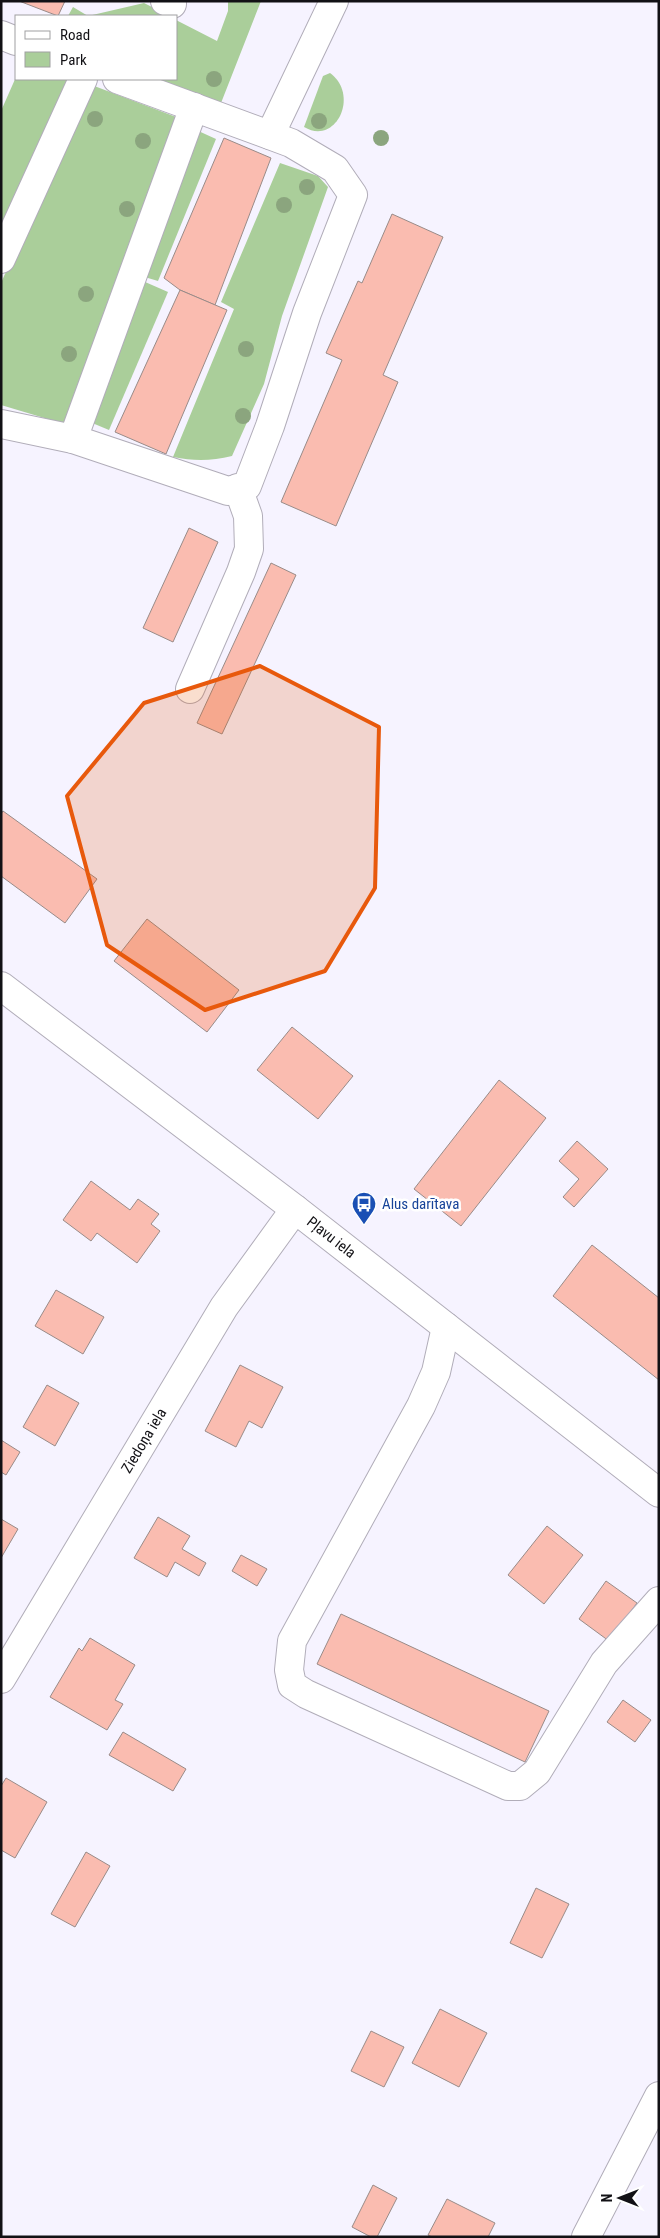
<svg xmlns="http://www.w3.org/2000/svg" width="660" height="2238" viewBox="0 0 660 2238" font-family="'Roboto Condensed',sans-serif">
<rect width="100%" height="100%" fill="#f6f3ff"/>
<g fill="#aace9a">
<path d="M228 1H261L221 103 151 79H176V20L217 41 228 11Z"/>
<path d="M144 3 170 16H68L73 7 88 16Z"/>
<path d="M330 73C360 95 336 146 304 127L323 76Z"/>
<path d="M16 77V79H69L1 230V111Z"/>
<path d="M89 84 184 120 71 426 1 405V283Z"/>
<path d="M194 129 216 139 158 281 138 275Z"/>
<path d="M280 163 318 176 328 187 282 316 264 384 232 456C211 461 194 461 173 457L234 309 221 302Z"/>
<path d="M136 278 168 292 109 430 85 420Z"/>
</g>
<g fill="#fabcb0" stroke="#998b88">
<path d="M19 1H65L58 16Z"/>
<path d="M224 138 271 158 215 305 180 290 164 278Z"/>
<path d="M392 214 443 237 383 375 398 382 336 526 281 502 342 360 326 353 358 281 362 283Z"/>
<path d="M180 290 227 310 166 454 115 432Z"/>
<path d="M189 528 218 542 173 642 143 628Z"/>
<path d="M271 563 296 575 222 734 197 723Z"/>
<path d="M3 811 97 879 65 923 1 876V814Z"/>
<path d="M147 919 239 990 207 1032 114 961Z"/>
<path d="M292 1027 353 1076 318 1119 257 1070Z"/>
<path d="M499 1080 546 1118 461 1226 414 1189Z"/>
<path d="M577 1141 608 1169 574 1207 563 1197 579 1179 559 1161Z"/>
<path d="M91 1181 130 1210 138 1199 159 1214 151 1224 160 1231 137 1263 97 1233 91 1241 63 1220Z"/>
<path d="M592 1245 659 1298V1380L553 1296Z"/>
<path d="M56 1290 104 1317 83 1354 35 1326Z"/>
<path d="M240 1365 283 1387 262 1428 249 1421 236 1447 205 1431Z"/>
<path d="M47 1385 79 1403 55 1446 23 1427Z"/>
<path d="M1 1440 20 1452 6 1475 1 1472Z"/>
<path d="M158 1517 190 1536 182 1549 206 1563 199 1576 175 1562 167 1577 134 1558Z"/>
<path d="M1 1519 18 1529 1 1558Z"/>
<path d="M547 1526 583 1555 544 1604 508 1575Z"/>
<path d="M241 1555 267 1569 257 1586 232 1571Z"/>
<path d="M606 1581 637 1603 609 1641 579 1619Z"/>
<path d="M341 1614 549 1711 525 1762 317 1664Z"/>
<path d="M90 1638 135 1665 115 1700 123 1704 107 1730 50 1697 79 1648 82 1651Z"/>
<path d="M623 1700 651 1720 635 1742 607 1722Z"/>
<path d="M123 1732 186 1769 173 1791 109 1755Z"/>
<path d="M6 1778 47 1802 15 1858 1 1850V1786Z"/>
<path d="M86 1852 110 1866 75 1927 51 1914Z"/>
<path d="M536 1888 569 1904 542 1958 510 1943Z"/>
<path d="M440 2009 487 2033 459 2087 412 2063Z"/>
<path d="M371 2031 404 2047 384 2087 351 2071Z"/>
<path d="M373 2185 397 2198 377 2237H371L352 2227Z"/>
<path d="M447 2199 495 2223 488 2237H432L428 2235Z"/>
</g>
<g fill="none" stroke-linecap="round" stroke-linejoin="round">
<defs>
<g id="minor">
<path d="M165 1 172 4"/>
<path d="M1 35 16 41"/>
<path d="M270 135 334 1"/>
<path d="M1 259 83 79"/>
<path d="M1 424 73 439 228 491 247 486 270 426 307 313 353 195 335 169 291 143 117 79"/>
<path d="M73 439 194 107"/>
<path d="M190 689 241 572 249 549 248 516 238 488"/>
<path id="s1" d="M1 986 295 1209 659 1493"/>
<path d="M446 1327 436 1372 421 1406 292 1641 289 1670 292 1685 306 1694 508 1786H520L537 1772 604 1663 659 1601"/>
<path id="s2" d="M1 1679 224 1307 295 1209"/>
<path d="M586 2237 659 2096"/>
</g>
</defs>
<use href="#minor" stroke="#b1adb9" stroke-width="30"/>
<use href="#minor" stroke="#fff" stroke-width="28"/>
</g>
<g fill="#8ba57e">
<circle cx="214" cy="79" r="8"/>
<circle cx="95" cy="119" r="8"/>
<circle cx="319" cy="121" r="8"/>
<circle cx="381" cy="138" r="8"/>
<circle cx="143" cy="141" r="8"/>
<circle cx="307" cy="187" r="8"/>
<circle cx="284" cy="205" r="8"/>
<circle cx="127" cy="209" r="8"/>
<circle cx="86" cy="294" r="8"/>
<circle cx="246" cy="349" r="8"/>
<circle cx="69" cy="354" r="8"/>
<circle cx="243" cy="416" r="8"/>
</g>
<path fill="#e8590c" fill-opacity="0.2" stroke="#e8590c" stroke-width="4" stroke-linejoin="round" d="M260 666 379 727 375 888 325 971 205 1010 107 945 67 796 144 703Z"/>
<defs>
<symbol id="bus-pin" viewBox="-11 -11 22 30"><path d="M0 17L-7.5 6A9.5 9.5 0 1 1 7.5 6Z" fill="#1a4fb4" stroke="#fff"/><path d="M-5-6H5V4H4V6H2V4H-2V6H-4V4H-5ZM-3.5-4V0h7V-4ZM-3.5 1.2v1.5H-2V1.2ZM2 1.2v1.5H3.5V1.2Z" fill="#fff"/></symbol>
</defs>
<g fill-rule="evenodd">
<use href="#bus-pin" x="350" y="1190" width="28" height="38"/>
</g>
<g text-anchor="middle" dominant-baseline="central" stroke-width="5" stroke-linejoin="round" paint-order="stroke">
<g font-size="15" fill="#164399" stroke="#fff" text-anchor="start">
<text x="382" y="1204">Alus darītava</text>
</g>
<g font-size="15" fill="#121115" stroke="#fff">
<text stroke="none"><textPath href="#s1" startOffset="415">Pļavu iela</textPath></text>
<text stroke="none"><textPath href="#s2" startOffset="278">Ziedoņa iela</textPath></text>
</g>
</g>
<rect width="660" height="2238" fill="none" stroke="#121115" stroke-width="5"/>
<rect x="15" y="15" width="162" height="65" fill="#ffffff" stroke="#a0a0a1"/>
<rect x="25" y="31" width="25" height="8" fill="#ffffff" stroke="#a0a0a1"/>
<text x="60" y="40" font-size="15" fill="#121115">Road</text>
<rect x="25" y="52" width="25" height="15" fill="#aace9a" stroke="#a0a0a1"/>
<text x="60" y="65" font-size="15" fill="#121115">Park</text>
<g transform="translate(620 2198) rotate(270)" stroke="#ffffff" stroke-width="4" paint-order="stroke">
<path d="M0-4L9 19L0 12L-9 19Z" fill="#121115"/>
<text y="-8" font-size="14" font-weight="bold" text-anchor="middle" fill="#121115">N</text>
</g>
</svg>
